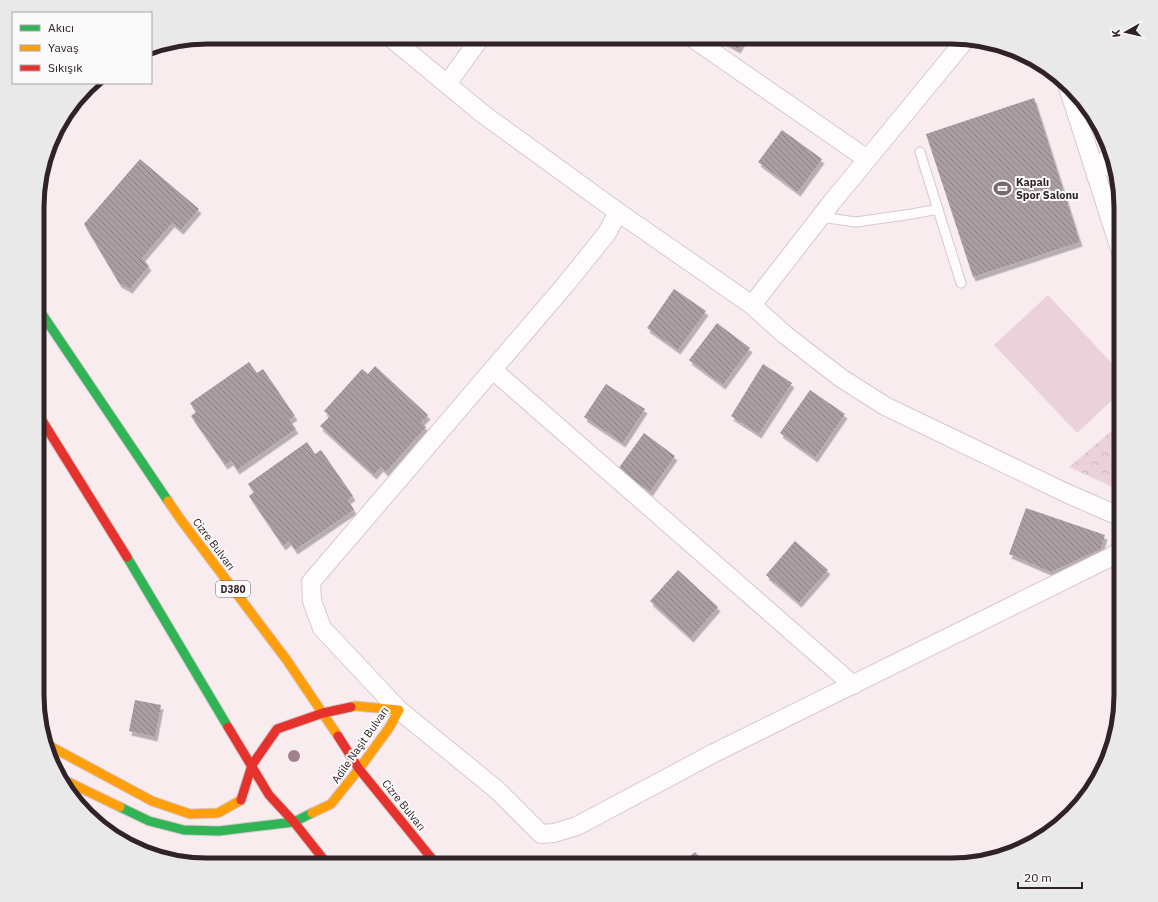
<svg xmlns="http://www.w3.org/2000/svg" width="1158" height="902" viewBox="0 0 1158 902" font-family="'IBM Plex Sans',sans-serif">
<defs>
<pattern id="park-crowns" width="20" height="18" patternUnits="userSpaceOnUse"><rect width="20" height="18" fill="#ebd2da"/><path d="M2 6a3 3 0 1 1 6 0M12 15a3 3 0 1 1 6 0" fill="none" stroke="#cab4bb"/></pattern>
<pattern id="building-back-hatch" width="6" height="6" patternUnits="userSpaceOnUse"><rect width="6" height="6" fill="#aa9ea2"/><path d="M-1 5l2 2M0 0l6 6M5-1l2 2" fill="none" stroke="#8b8084"/></pattern>
<filter id="shadow"><feDropShadow dx="2.5" dy="4.5" stdDeviation="0" flood-color="#0004"/></filter>
</defs>
<rect width="100%" height="100%" fill="#f8ecef"/>
<path fill="url(#park-crowns)" d="M1121 423V491L1069 467Z"/>
<path fill="#ebd2da" d="M1048 295 1121 373V392L1077 433 994 345Z"/>
<g fill="url(#building-back-hatch)" filter="url(#shadow)">
<path d="M716 37H745L738 49Z"/>
<path d="M1034 98 1080 242 973 277 926 134Z"/>
<path d="M782 130 822 159 798 192 758 162Z"/>
<path d="M140 159 199 209 181 230 172 223 142 258 149 266 130 289 119 283 84 224Z"/>
<path d="M674 289 706 311 678 350 647 328Z"/>
<path d="M717 323 750 348 723 385 689 360Z"/>
<path d="M249 362 257 373 263 369 295 416 289 420 296 429 237 470 231 461 225 465 191 416 196 412 190 403Z"/>
<path d="M763 364 792 383 759 434 731 416Z"/>
<path d="M375 366 428 415 421 422 426 427 386 472 381 467 374 475 320 426 330 416 324 411 362 369 368 374Z"/>
<path d="M606 384 645 409 623 443 584 417Z"/>
<path d="M810 390 845 414 815 458 780 433Z"/>
<path d="M644 433 675 456 650 492 618 469Z"/>
<path d="M307 442 315 454 321 450 353 496 348 500 354 510 295 550 289 541 283 546 249 496 254 492 248 484Z"/>
<path d="M1026 508 1105 535 1101 549 1051 572 1009 554Z"/>
<path d="M795 541 828 570 799 603 766 575Z"/>
<path d="M678 570 718 607 691 638 650 601Z"/>
<path d="M135 700 161 705 155 737 129 731Z"/>
<path d="M695 852 707 865H679Z"/>
</g>
<g fill="none" stroke-linecap="round" stroke-linejoin="round">
<defs>
<g id="lane">
<path d="M920 152 961 283"/>
<path d="M820 217 856 222 912 214 938 209"/>
</g>
<g id="street">
<path d="M390 37 483 114 618 212 752 305 784 334 841 378 885 406 1064 492 1121 517"/>
<path d="M691 37 867 159"/>
<path d="M447 84 481 37"/>
<path d="M1067 84 1121 252"/>
<path d="M1096 176 1109 156"/>
<path d="M618 212 607 233 566 284 311 582 312 601 322 628 399 710 497 790 541 834 554 833 577 826 714 753 1111 557 1121 550"/>
<path d="M752 305 832 202 967 38"/>
<path d="M493 370 853 685"/>
</g>
<g id="fast">
<path d="M38 308 168 501"/>
<path d="M127 557 228 727"/>
<path d="M120 807 149 821 184 830 219 831 294 822 312 813"/>
</g>
<g id="slow">
<path d="M168 501 181 520 286 659 338 736"/>
<path d="M48 745 152 801 190 814 218 813 241 800"/>
<path d="M60 778 120 807"/>
<path d="M312 813 331 804 359 769 389 728 399 710 355 706 351 707"/>
</g>
<g id="jam">
<path d="M38 414 127 557"/>
<path d="M228 727 269 795 294 822 328 865"/>
<path d="M338 736 359 769 437 865"/>
<path d="M241 800 252 765 277 729 323 713 351 707"/>
</g>
</defs>
<use href="#lane" stroke="#d7c9cd" stroke-width="11"/>
<use href="#street" stroke="#d7c9cd" stroke-width="20"/>
<use href="#fast" stroke="#d7c9cd" stroke-width="11"/>
<use href="#slow" stroke="#d7c9cd" stroke-width="11"/>
<use href="#jam" stroke="#d7c9cd" stroke-width="11"/>
<use href="#lane" stroke="#fefcfd" stroke-width="9"/>
<use href="#street" stroke="#fefcfd" stroke-width="18"/>
<use href="#fast" stroke="#30b455" stroke-width="9"/>
<use href="#slow" stroke="#ff9f0a" stroke-width="9"/>
<use href="#jam" stroke="#e5322d" stroke-width="9"/>
</g>
<circle fill="#a2818d" cx="294" cy="756" r="6"/>
<defs>
<symbol id="stadium-bare" viewBox="-9 -9 18 18"><path d="M0-5a6.5 5 0 1 0 0 10a6.5 5 0 1 0 0-10ZM-3.5-1.8h7v3.6h-7Z" fill="#77696d" stroke="#fafafa" stroke-width="2.5" paint-order="stroke"/></symbol>
</defs>
<g fill-rule="evenodd">
<use href="#stadium-bare" x="990" y="176" width="25" height="25"/>
</g>
<g text-anchor="middle" dominant-baseline="central" stroke-width="4" stroke-linejoin="round" paint-order="stroke">
<rect fill="#fafafa" stroke="#6d6366" stroke-width="1" x="216" y="581" width="34" height="16" rx="3"/>
<g font-size="10" font-weight="bold" fill="#312227">
<text x="233" y="589">D380</text>
</g>
<g font-size="11" font-weight="bold" fill="#312227" stroke="#fafafa" text-anchor="start">
<text x="1016" y="182">Kapalı<tspan x="1016" dy="13">Spor Salonu</tspan></text>
</g>
<g font-size="11" fill="#312227" stroke="#fafafa">
<text transform="translate(214 544) rotate(53)">Cizre Bulvarı</text>
<text transform="translate(360 745) rotate(-55)">Adile Naşit Bulvarı</text>
<text transform="translate(404 805) rotate(51)">Cizre Bulvarı</text>
</g>
</g>
<path d="M0 0H1158V902H0ZM207 44H951A163 163 0 0 1 1114 207V695A163 163 0 0 1 951 858H207A163 163 0 0 1 44 695V207A163 163 0 0 1 207 44Z" fill="#eae9e9" fill-rule="evenodd"/>
<path fill="none" stroke="#312227" stroke-width="5" d="M207 44H951A163 163 0 0 1 1114 207V695A163 163 0 0 1 951 858H207A163 163 0 0 1 44 695V207A163 163 0 0 1 207 44Z"/>
<rect x="12" y="12" width="140" height="72" fill="#fafafa" stroke="#aaa4a6"/>
<rect x="20" y="25" width="20" height="6" fill="#30b455" stroke="#aaa4a6"/>
<text x="48" y="32" font-size="12" fill="#312227">Akıcı</text>
<rect x="20" y="45" width="20" height="6" fill="#ff9f0a" stroke="#aaa4a6"/>
<text x="48" y="52" font-size="12" fill="#312227">Yavaş</text>
<rect x="20" y="65" width="20" height="6" fill="#e5322d" stroke="#aaa4a6"/>
<text x="48" y="72" font-size="12" fill="#312227">Sıkışık</text>
<g transform="translate(1126 32) rotate(262)" stroke="#fafafa" stroke-width="3" paint-order="stroke">
<path d="M0-3L7 15L0 10L-7 15Z" fill="#312227"/>
<text y="-6" font-size="11" font-weight="bold" text-anchor="middle" fill="#312227">K</text>
</g>
<path d="M1018 882v6h64v-6" fill="none" stroke="#312227" stroke-width="2"/>
<text x="1024" y="882" font-size="12" fill="#312227" stroke="#fafafa" stroke-width="3" paint-order="stroke">20 m</text>
</svg>
